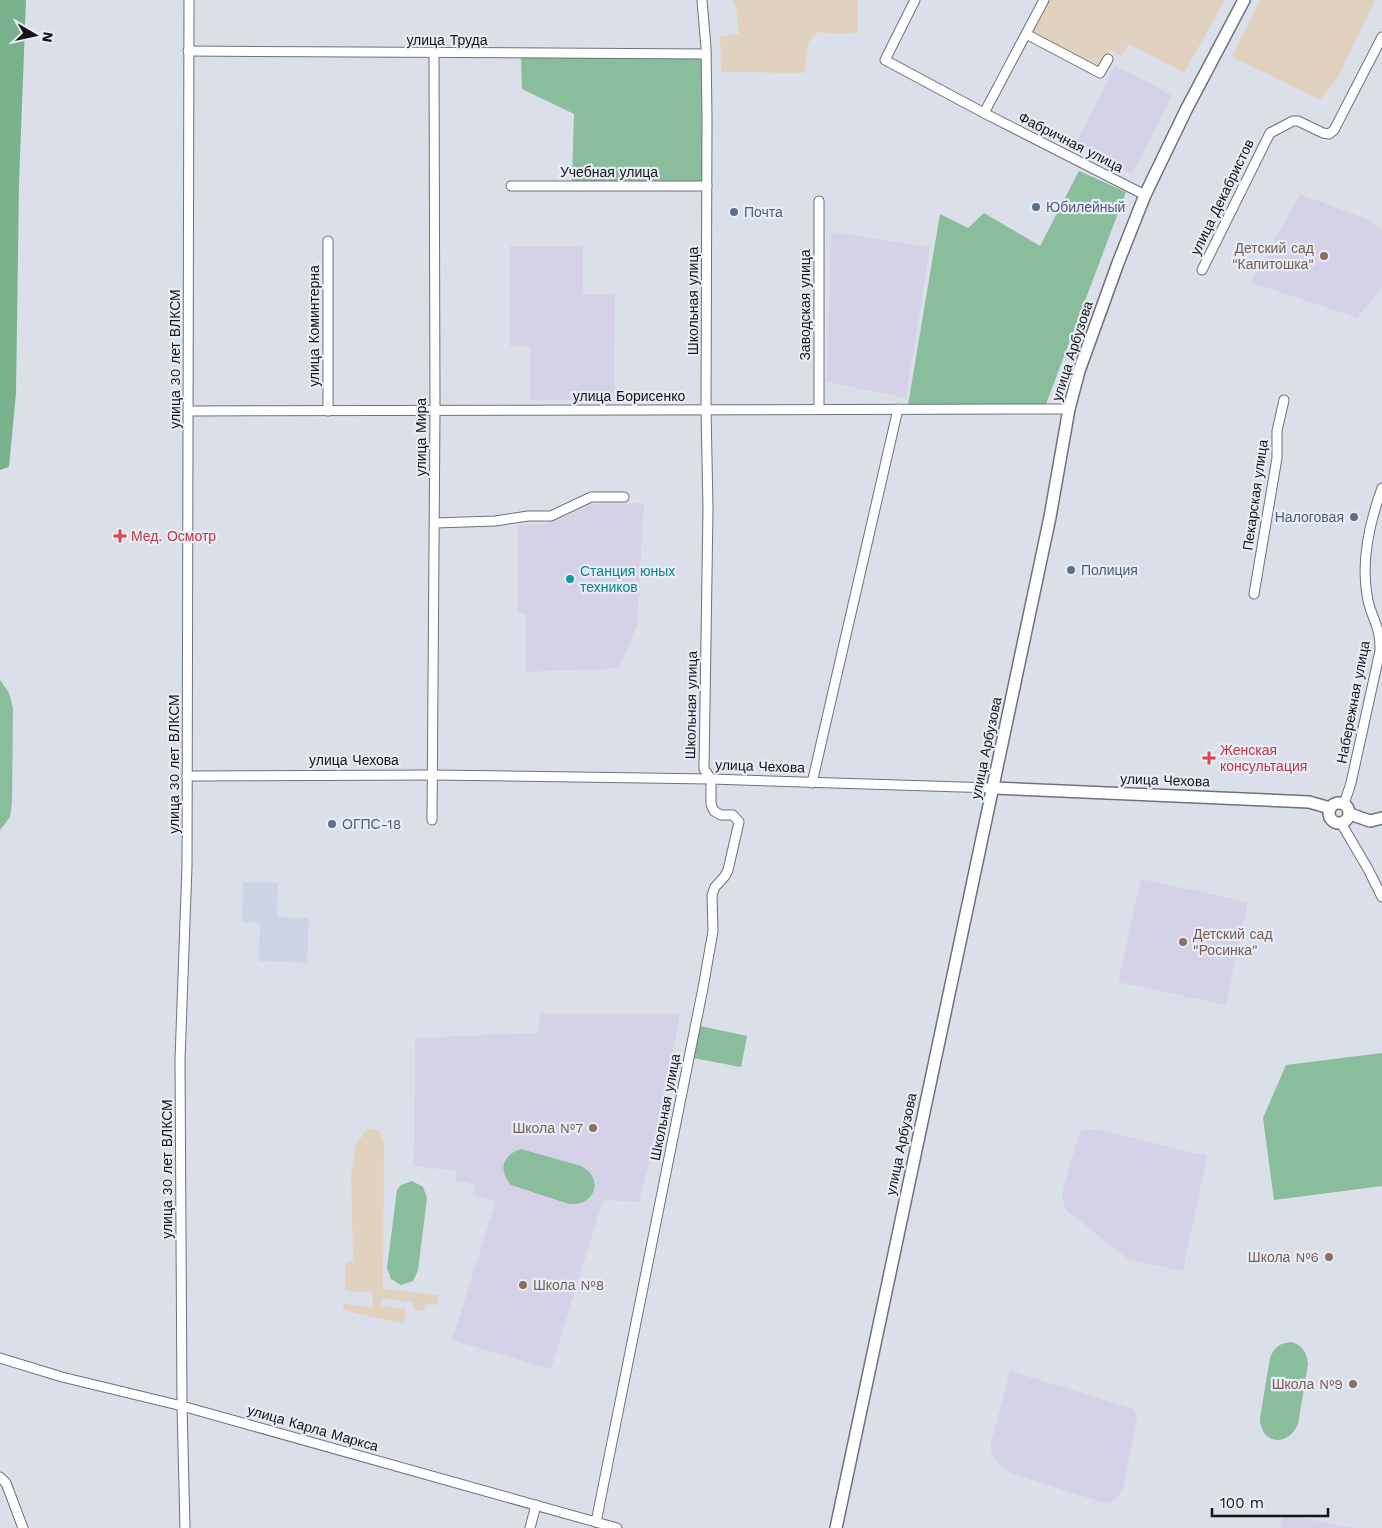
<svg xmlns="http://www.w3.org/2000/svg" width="1382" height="1528" viewBox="0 0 1382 1528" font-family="'Work Sans',sans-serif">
<rect width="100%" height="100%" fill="#dadfe9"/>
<path fill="#ccd4e5" d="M243 882 278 883 277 917 309 918 307 963 259 961 260 923 242 922Z"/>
<g fill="#e1d2c0">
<path d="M731 0H858V33L834 34 818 32 809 42 804 73 721 72 720 36 739 34 736 6Z"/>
<path d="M1047 0H1225L1184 73 1129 44 1122 56 1110 50 1101 67 1030 32Z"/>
<path d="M1260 0H1375L1339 76 1320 100 1232 57Z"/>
<path d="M367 1129 379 1130 384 1144 383 1289 439 1295 437 1305 426 1304 423 1311 414 1309 413 1303 382 1298V1306L406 1309 404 1324 343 1310 344 1303 373 1308 372 1292 345 1291V1262L353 1261 351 1173 356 1145Z"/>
</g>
<g fill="#d5d2e7">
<path d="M1115 66 1172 95 1132 174 1075 145Z"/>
<path d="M1300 194 1366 219 1382 230V287L1357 318 1251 282Z"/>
<path d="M831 232 930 247 906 398 827 382Z"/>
<path d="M510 246H583V294H615L614 400H530V347L510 346Z"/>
<path d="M644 503 637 625 619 668 526 672V614L518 613V525L546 524 588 504Z"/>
<path d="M1141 879 1248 902 1226 1005 1118 982Z"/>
<path d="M540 1013 680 1014 660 1120 639 1202 603 1200 551 1369 452 1340 496 1201 472 1194 475 1185 456 1180V1171L414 1166 415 1038 538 1033Z"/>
<path d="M1097 1129 1207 1156 1183 1271 1129 1260 1066 1210 1062 1198 1063 1189 1078 1137 1082 1131Z"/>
<path d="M1010 1371 1134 1409 1137 1418 1123 1487 1117 1499 1107 1504 1011 1473 1000 1466 995 1460 991 1451V1443Z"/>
<path d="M1283 1514 1354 1528H1280Z"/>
</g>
<g fill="#89bd9b">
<path d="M521 57 701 59 703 182H572L574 114 522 89Z"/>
<path d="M1079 171 1126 192 1046 404 908 405 940 214 968 228 984 213 1040 246Z"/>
<path d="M0 680 9 693 13 708 12 802 10 817 0 830Z"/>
<path d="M700 1026 747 1036 741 1067 693 1058Z"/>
<path d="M1382 1053V1186L1274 1200 1263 1118 1286 1065Z"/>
<path d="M521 1149 581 1166C604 1178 596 1206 569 1204L511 1185C498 1170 502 1155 521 1149Z"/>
<path d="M412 1181 423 1187 427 1198 418 1270 413 1281 401 1285 391 1279 387 1268 397 1190 401 1185Z"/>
<path d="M1292 1342C1303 1346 1307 1353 1308 1364L1298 1424C1288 1448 1260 1444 1260 1418L1270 1358C1274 1347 1280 1343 1292 1342Z"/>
</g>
<path fill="#78b38d" d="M0 0H26L19 183 16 393 9 467 0 470Z"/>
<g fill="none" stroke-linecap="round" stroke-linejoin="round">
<defs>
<g id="minor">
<path d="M915 0 885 60 984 113 1145 195"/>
<path d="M1026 34 1100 73 1108 59"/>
<path d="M188 51 706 54"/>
<path d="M984 113 1044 0"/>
<path d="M511 186H707"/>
<path d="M819 201V409"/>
<path d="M1202 270 1270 133 1293 121H1298L1323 133 1329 134 1334 130 1382 37"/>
<path d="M189 411 1069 409"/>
<path d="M328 411V241"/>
<path d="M435 523 495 521 528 516H551L591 497H624"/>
<path d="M1254 594 1277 458V431L1284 400"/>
<path d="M187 776 433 775 711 779 993 788"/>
<path d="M812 783 898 409"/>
<path d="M1344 804 1351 783 1380 651C1381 625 1370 617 1367 595 1361 560 1370 521 1382 488"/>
<path d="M432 820 435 410 434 53"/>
<path d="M1341 823 1368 869 1382 897"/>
<path d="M0 1358 62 1377 182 1406 617 1528"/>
<path d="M0 1477 6 1483 23 1528"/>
<path d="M596 1522 703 988 713 931 712 895 715 887 725 876 728 870 739 822 733 815H721L714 811 711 804V779L704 769 708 509 706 409 707 118 706 48 702 0"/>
<path d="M185 1528 182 1406 180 1060 187 866 189 0"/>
<path d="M530 1528 536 1505"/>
</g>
<g id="tertiary">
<path d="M993 788 1309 802 1330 808"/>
<circle cx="1339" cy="813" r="10"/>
<path d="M1350 814 1370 821 1382 818"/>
<path d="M836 1528 1050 517 1069 409 1079 371 1118 263 1145 195 1186 110 1244 0"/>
</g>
</defs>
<use href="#minor" stroke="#6e727b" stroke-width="11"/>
<use href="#tertiary" stroke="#6e727b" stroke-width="14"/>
<use href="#minor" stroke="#fff" stroke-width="9"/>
<use href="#tertiary" stroke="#fff" stroke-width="11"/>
</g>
<g fill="#5c6f8a" stroke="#e7ecf6" stroke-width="2">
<circle cx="1036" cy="207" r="5"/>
<circle cx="734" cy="212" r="5"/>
<circle cx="1354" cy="517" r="5"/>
<circle cx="1071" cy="570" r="5"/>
<circle cx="332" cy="824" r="5"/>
</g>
<g fill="#8d6e63" stroke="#e7ecf6" stroke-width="2">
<circle cx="1324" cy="256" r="5"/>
<circle cx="1183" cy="942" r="5"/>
<circle cx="593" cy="1128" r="5"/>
<circle cx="1329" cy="1257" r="5"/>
<circle cx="523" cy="1285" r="5"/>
<circle cx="1353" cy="1384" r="5"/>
</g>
<g fill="#e0444e" stroke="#e7ecf6" stroke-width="2">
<path d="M117.5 528.5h5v5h5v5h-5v5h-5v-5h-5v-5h5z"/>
<path d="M1206.5 750.5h5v5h5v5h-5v5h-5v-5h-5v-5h5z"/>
</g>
<circle fill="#0f9aa8" stroke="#e7ecf6" stroke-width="2" cx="570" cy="579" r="5"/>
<g text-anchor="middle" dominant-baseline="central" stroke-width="4.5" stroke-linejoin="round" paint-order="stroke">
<g font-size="14" fill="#121417" stroke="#e7ecf6">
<text x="447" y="40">улица Труда</text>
<text transform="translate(1071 142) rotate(27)">Фабричная улица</text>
<text x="609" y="172">Учебная улица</text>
<text transform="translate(1222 197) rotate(-64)">улица Декабристов</text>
<text transform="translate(693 301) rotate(-90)">Школьная улица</text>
<text transform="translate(805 305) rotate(-90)">Заводская улица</text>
<text transform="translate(314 326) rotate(-90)">улица Коминтерна</text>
<text transform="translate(1072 351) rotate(-72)">улица Арбузова</text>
<text transform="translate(175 359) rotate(-90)">улица 30 лет ВЛКСМ</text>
<text x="629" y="396">улица Борисенко</text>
<text transform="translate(421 437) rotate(-90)">улица Мира</text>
<text transform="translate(1255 495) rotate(-82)">Пекарская улица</text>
<text transform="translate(1353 702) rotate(-79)">Набережная улица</text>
<text transform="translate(691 705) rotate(-89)">Школьная улица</text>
<text transform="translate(986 748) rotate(-78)">улица Арбузова</text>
<text x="354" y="760">улица Чехова</text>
<text transform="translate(174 764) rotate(-90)">улица 30 лет ВЛКСМ</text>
<text transform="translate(760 766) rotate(2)">улица Чехова</text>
<text transform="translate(1165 780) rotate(2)">улица Чехова</text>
<text transform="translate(665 1107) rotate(-79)">Школьная улица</text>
<text transform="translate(901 1144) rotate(-78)">улица Арбузова</text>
<text transform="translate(167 1169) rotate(-90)">улица 30 лет ВЛКСМ</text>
<text transform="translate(313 1428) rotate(16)">улица Карла Маркса</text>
</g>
<g font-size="14" fill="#4e5e75" stroke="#e7ecf6" text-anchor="start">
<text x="1046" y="207">Юбилейный</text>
<text x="744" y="212">Почта</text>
<text x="1344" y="517" text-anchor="end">Налоговая</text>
<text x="1081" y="570">Полиция</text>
<text x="342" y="824">ОГПС-18</text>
</g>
<g font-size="14" fill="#785e54" stroke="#e7ecf6" text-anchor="end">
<text x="1314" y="248">Детский сад<tspan x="1314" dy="16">"Капитошка"</tspan></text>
<text x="1193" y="934" text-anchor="start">Детский сад<tspan x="1193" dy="16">"Росинка"</tspan></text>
<text x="583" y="1128">Школа №7</text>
<text x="1319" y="1257">Школа №6</text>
<text x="533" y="1285" text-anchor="start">Школа №8</text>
<text x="1343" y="1384">Школа №9</text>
</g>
<g font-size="14" fill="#be3a42" stroke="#e7ecf6" text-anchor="start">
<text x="131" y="536">Мед. Осмотр</text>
<text x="1220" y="750">Женская<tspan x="1220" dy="16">консультация</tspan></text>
</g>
<g font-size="14" fill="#0d838f" stroke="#e7ecf6" text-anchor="start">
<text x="580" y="571">Станция юных<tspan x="580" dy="16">техников</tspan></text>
</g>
</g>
<g transform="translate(35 35) rotate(99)" stroke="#e7ecf6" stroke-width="4" paint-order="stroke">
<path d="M0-4L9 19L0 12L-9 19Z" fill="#121417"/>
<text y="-8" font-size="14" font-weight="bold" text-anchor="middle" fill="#121417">N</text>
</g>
<path d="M1212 1508v8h116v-8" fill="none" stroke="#121417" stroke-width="2.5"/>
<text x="1220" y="1508" font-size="15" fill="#121417" stroke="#e7ecf6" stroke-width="4" paint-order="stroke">100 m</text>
</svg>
